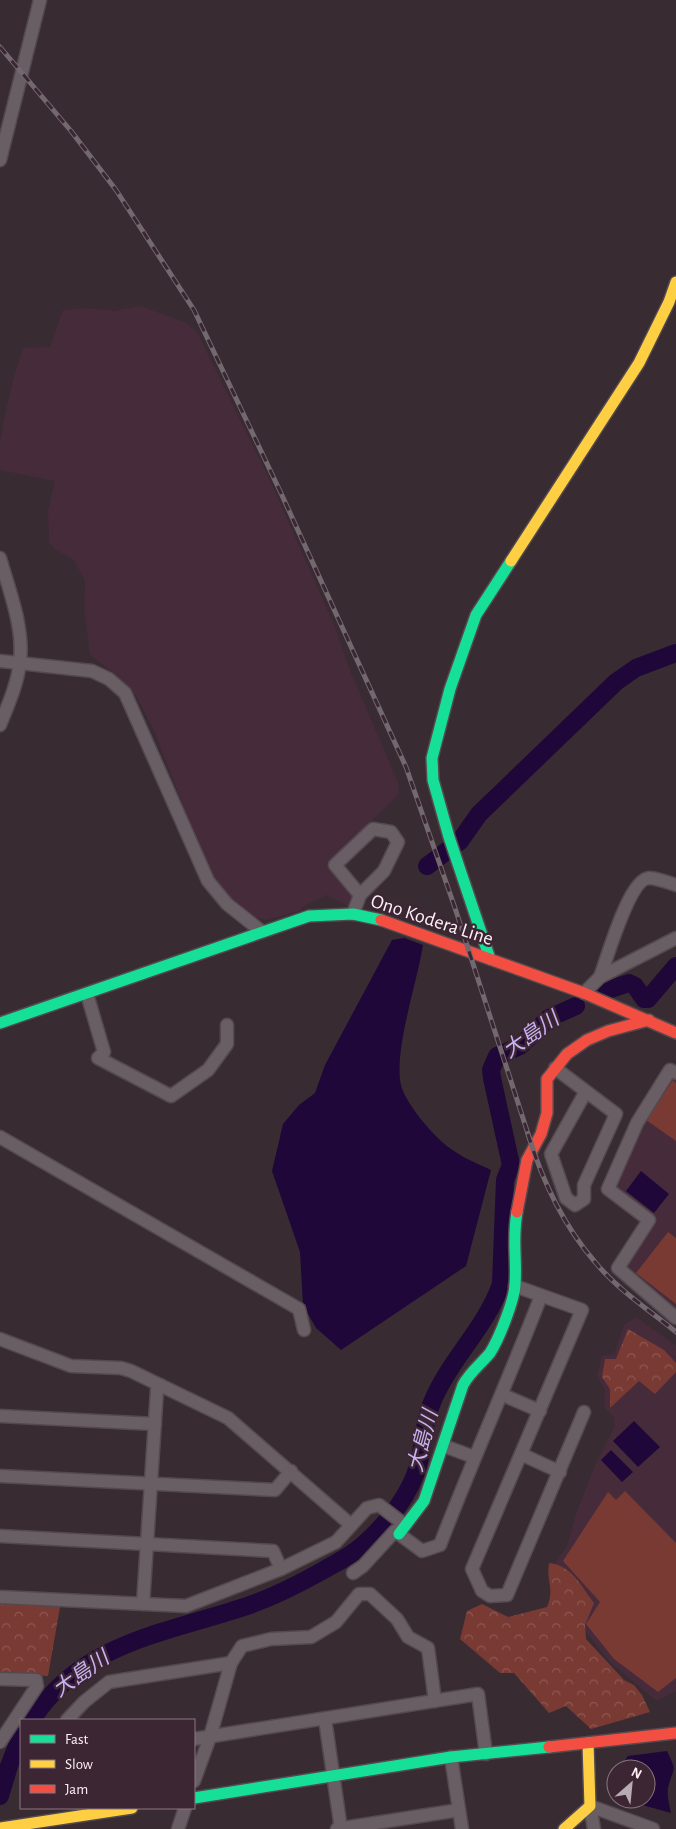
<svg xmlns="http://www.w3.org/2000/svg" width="676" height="1829" viewBox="0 0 676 1829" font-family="'Alegreya Sans','Noto Sans JP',sans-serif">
<defs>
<pattern id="forest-crowns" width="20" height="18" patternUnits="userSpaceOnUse" patternTransform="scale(1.25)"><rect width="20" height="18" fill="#793a34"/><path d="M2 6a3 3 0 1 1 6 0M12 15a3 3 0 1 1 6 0" fill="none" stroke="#8d5752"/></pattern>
</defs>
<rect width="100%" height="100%" fill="#382b32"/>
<g fill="#462b3b">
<path d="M140 306 185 322 197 332 269 478 333 622 352 675 398 782 399 794 331 861 354 893 353 903 348 906 326 895 303 907 300 911 266 920 252 916 234 903 207 867 153 728 136 696 118 676 90 655 84 608 85 581 74 560 56 550 49 542 48 511 55 481 0 470V442L4 419 13 380 23 348 50 347 63 310 87 308 114 311Z"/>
<path d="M670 1073 676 1077V1313L630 1275 627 1265 653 1218 610 1188 640 1123Z"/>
<path d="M636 1317 676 1346V1691L657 1701 611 1663 582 1627 554 1565 567 1546 576 1514 594 1468 615 1426 614 1417 604 1407 605 1390 597 1375 602 1356 614 1354 624 1325Z"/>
</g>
<g fill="url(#forest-crowns)">
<path d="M628 1329 664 1350 676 1363V1372L655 1394 639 1381 610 1408V1389L602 1377 605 1359H616Z"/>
<path d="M549 1563C573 1566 580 1585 594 1603L585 1625 586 1639 624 1680 634 1685 642 1695 650 1712 591 1729 566 1706 549 1713 514 1673H500L460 1639 467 1611 482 1604 508 1617 547 1607C555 1588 546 1582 549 1563Z"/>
<path d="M0 1603 60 1607 48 1676 0 1674Z"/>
</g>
<g fill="#793a34">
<path d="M673 1080 676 1083V1141L646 1120Z"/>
<path d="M668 1232 676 1238V1304L636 1273Z"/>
<path d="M625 1491 676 1543V1678L658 1692 614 1659 586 1624 600 1602 563 1561 608 1492 616 1500Z"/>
</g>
<g fill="#1f0739">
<path d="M404 938 423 945C417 983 396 1043 400 1080 402 1101 436 1140 454 1151 465 1159 479 1164 491 1170L466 1266 341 1350 316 1328 303 1305 300 1252 272 1171 283 1124 299 1105 315 1093 325 1065 392 940Z"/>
<path d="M641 1171 669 1194 654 1213 626 1191Z"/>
<path d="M634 1421 660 1447 638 1467 613 1441Z"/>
<path d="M611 1450 633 1472 622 1482 601 1460Z"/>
<path d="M667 1751C676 1771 675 1765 669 1784 666 1792 669 1804 671 1813L639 1804 633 1799H646V1769H619L628 1756Z"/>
</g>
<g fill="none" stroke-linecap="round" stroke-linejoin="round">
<g stroke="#1f0739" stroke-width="18">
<path d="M427 866 460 841 479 814 616 682 636 668 676 653"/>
<path d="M599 993 629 983 635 986 644 999H648L676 966"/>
<path d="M32 1720C82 1641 168 1633 250 1605 275 1596 299 1584 322 1571 336 1563 351 1556 363 1545 384 1526 405 1501 415 1475 424 1453 422 1427 431 1405 448 1361 486 1328 501 1284L505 1180 511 1165 492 1078 491 1070 497 1056 520 1046 549 1018 576 1006"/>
<path d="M0 1796 9 1766 21 1736"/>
</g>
<defs>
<g id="street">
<path d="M0 160 40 0"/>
<path d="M0 558C9 590 24 627 20 661 18 683 8 705 0 725"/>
<path d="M0 661 92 671 109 679 125 693 208 881 227 904 261 931"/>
<path d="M353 914 360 895 384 871 398 842 391 832 373 829 335 865 360 895"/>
<path d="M600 977C607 959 629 879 649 878 657 878 669 883 676 885"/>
<path d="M584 993 600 977 676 938"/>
<path d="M87 994 104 1052 98 1058 171 1096 208 1070 227 1044V1025"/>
<path d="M555 1068 616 1114 584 1185V1199L575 1205 566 1198 551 1154 585 1093"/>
<path d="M676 1073 670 1070 637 1123 608 1189 649 1220 618 1268 676 1318"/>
<path d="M0 1137 299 1309 304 1330"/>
<path d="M515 1286 582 1310 472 1569 482 1591 490 1596 507 1595 584 1412"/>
<path d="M0 1339 71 1366 121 1368 131 1371 228 1418 351 1525"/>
<path d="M503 1395 540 1411"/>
<path d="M0 1416 155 1424"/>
<path d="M444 1446 474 1457"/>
<path d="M523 1455 560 1472"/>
<path d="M0 1476 275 1490 291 1471"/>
<path d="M0 1536 273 1551 281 1569"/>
<path d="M353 1573 363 1566 395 1531 422 1551 440 1545C472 1461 509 1379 541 1296"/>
<path d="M0 1597 186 1606 281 1569 336 1542 367 1508 379 1505 405 1525"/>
<path d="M143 1604 157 1390 160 1385"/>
<path d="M0 1679 36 1680 37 1686 0 1742"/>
<path d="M325 1719 341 1829"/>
<path d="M67 1720 84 1702 109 1682 231 1663"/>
<path d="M194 1739 478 1694 486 1754"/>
<path d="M451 1757 462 1829"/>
<path d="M194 1781 210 1737 231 1663 242 1646 271 1639 311 1637 336 1622 359 1594H370L397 1619 408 1637 428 1648 435 1701"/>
<path d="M178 1829 185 1808"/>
<path d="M337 1829 459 1810"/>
<path d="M594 1829 590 1806 653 1829"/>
</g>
<g id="fast">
<path d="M490 959 449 837 433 780 432 758 450 689 476 615 511 561"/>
<path d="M0 1023 309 916 353 914 381 920"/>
<path d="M399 1534 424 1501 463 1385C470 1372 481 1364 490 1353 499 1339 514 1301 515 1285 517 1258 512 1240 517 1212"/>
<path d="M194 1798 451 1757 549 1747"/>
</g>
<g id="slow">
<path d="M511 561 639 363 669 302 676 282"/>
<path d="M0 1828 132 1808"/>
<path d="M564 1829 590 1806 588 1743"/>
</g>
<g id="jam">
<path d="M381 920 584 993 676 1033"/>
<path d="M517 1212 527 1160 541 1134 547 1113V1079L567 1054 587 1040 608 1031 649 1020"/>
<path d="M549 1747 676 1733"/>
</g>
</defs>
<use href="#street" stroke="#53494e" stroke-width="15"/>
<use href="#fast" stroke="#53494e" stroke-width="14"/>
<use href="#slow" stroke="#53494e" stroke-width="14"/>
<use href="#jam" stroke="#53494e" stroke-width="14"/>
<use href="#street" stroke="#685e64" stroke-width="12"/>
<use href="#fast" stroke="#16e098" stroke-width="11"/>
<use href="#slow" stroke="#ffcf43" stroke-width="11"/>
<use href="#jam" stroke="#f24e42" stroke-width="11"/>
<defs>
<g id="rail">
<path d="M0 47 71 131 116 190 194 310 280 491 406 767 455 908 530 1140"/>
<path d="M528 1134C542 1180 563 1225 595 1262 617 1289 649 1310 676 1332"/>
</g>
</defs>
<use href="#rail" stroke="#72686e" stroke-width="5"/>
<use href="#rail" stroke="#3d2633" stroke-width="3" stroke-dasharray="9" stroke-linecap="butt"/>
</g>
<g text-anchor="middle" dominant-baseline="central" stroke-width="5" stroke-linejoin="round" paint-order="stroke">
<g font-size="20" fill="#fdf1f7" stroke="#3d2633">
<text transform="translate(432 920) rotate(18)">Ono Kodera Line</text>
</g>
<g font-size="21" font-style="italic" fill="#c7b3f2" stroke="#3d2633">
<text transform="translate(531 1035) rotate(-35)">大島川</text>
<text transform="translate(423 1441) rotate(-75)">大島川</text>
<text transform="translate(81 1674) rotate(-35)">大島川</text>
</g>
</g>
<rect x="20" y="1719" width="175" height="90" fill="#3d2633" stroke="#8a7781"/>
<rect x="30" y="1735" width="25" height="8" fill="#16e098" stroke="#8a7781"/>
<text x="65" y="1744" font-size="15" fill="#fdf1f7">Fast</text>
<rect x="30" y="1760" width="25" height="8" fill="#ffcf43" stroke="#8a7781"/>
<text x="65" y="1769" font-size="15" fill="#fdf1f7">Slow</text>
<rect x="30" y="1785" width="25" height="8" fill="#f24e42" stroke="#8a7781"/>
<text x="65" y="1794" font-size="15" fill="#fdf1f7">Jam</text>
<g transform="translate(631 1784) rotate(27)"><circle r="24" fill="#3d2633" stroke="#8a7781"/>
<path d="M0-4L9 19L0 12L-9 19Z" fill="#b8acb2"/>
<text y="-8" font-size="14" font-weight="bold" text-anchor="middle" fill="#fdf1f7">N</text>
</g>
</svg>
